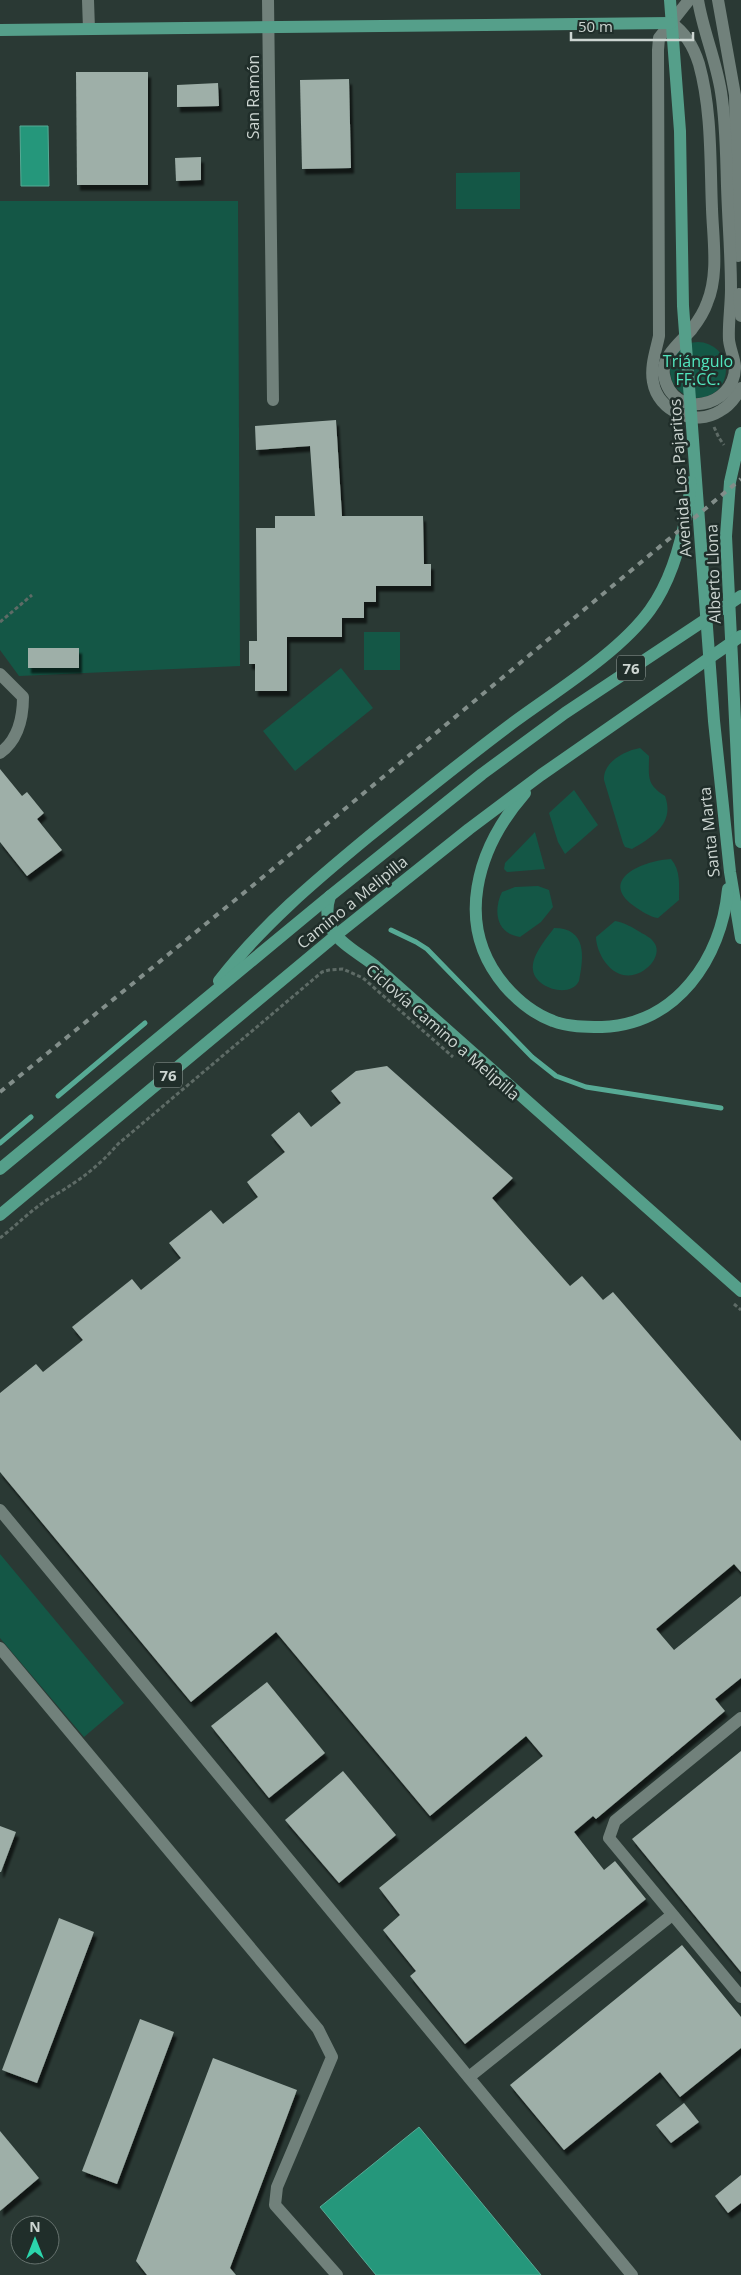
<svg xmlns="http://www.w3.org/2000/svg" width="741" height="2275" viewBox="0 0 741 2275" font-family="'Open Sans',sans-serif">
<defs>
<filter id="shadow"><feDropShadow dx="3" dy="5.5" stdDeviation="1" flood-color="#0009"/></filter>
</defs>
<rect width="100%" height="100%" fill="#2a3934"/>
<g fill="#145746">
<path d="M520 172V209H456V173Z"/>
<path d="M0 201H238L240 666 19 676 0 650Z"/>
<circle cx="698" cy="370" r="28"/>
<rect x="364" y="632" width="36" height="38"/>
<path d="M341 668 373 708 295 771 263 731Z"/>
<path d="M640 748 649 756C649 777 646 784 665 796 675 823 653 837 632 849L625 847 623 843 604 780C603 762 624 751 640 748Z"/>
<path d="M574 790 598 825 565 854 558 842 549 813Z"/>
<path d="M535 832 545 869 507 872 504 869 505 863Z"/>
<path d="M671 859C681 871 679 885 679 900L658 918C650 917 641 911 634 906 597 879 645 860 671 859Z"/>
<path d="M538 886 549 890 553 907 541 922 520 937C496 934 493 910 502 892L515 887Z"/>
<path d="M615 921C625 923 632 927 640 932 645 935 652 938 655 944 665 961 628 994 605 962 600 955 596 945 596 937Z"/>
<path d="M554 928C587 928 584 957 579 981 570 999 535 988 533 970 531 956 546 939 554 928Z"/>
<path d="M0 1554 124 1703 84 1737 0 1638Z"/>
</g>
<g fill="#25977b" stroke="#57aa95">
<path d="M20 126H48L49 186H21Z"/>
<path d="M419 2127 541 2275H376L320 2207Z"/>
</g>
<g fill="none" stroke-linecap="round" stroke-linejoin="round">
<g stroke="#57aa95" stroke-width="5">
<path d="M391 930 416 942 427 949 532 1057 556 1076 586 1087 721 1108"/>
<path d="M58 1096 145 1023"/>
<path d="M0 1143 31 1117"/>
</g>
</g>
<g fill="#9eafa8" filter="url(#shadow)">
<path d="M76 72H148V185H77Z"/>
<path d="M349 79 351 168 302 169 300 80Z"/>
<path d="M218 83 219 106 177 107V85Z"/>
<path d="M201 157V180L176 181 175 158Z"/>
<path d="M336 420 342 516H423L424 564H431V586H376V602H364V618H342V637H287V691H255V664H249V641H257L256 528H275V516H315L310 446 256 450 255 426Z"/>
<rect x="28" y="648" width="51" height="20"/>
<path d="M0 769 22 796 27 792 44 813 37 819 62 850 27 876 0 842Z"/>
<path d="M387 1066 513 1178 492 1198 570 1286 582 1276 603 1300 613 1292 741 1441V1572L734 1564 656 1629 674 1650 741 1596V1678L715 1699 725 1711 596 1819 593 1816 574 1832 604 1870 615 1861 646 1899 465 2044 410 1976 416 1971 383 1930 400 1915 379 1888 543 1756 526 1736 430 1816 276 1632 191 1702 0 1472V1393L36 1364 43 1372 83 1340 72 1327 132 1279 141 1290 181 1258 169 1243 211 1210 223 1224 258 1197 247 1182 285 1152 271 1135 299 1112 311 1127 341 1103 331 1091 356 1071Z"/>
<path d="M267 1682 325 1753 269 1798 211 1726Z"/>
<path d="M741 1751V1972L632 1839Z"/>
<path d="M343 1771 396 1835 339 1883 285 1820Z"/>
<path d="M0 1826 16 1832 1 1872H0Z"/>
<path d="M59 1918 94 1932 37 2083 2 2070Z"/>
<path d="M682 1945 741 2017V2048L680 2097 660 2072 564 2150 510 2085Z"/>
<path d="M140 2019 174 2032 117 2184 82 2171Z"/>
<path d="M213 2058 297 2090 230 2268 236 2275H147L136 2261Z"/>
<path d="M684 2103 699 2122 671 2143 656 2125Z"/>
<path d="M0 2131 39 2178 0 2211Z"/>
<path d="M741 2175V2203L728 2213 715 2196Z"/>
</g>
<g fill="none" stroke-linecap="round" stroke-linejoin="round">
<g stroke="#5e6b66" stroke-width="3" stroke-dasharray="4 2.5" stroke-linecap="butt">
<path d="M714 427 719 438 724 445"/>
<path d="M0 622 32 595"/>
<path d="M0 1238C18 1224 35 1206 55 1195 80 1180 98 1167 118 1144L322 972 329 970 343 969 363 978 453 1057"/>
<path d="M734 1304 741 1310"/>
</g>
<g stroke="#71817b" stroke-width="12">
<path d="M88 0 89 29"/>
<path d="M268 0 273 400"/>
<path d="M689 0 659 38 658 50 659 336C656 351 650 366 653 382 658 412 695 427 720 411 730 406 736 397 741 388"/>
<path d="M718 0 735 95 738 256"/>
<path d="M671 23C685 32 694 48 699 64 712 111 710 161 712 209 713 239 719 275 707 303 704 312 698 321 692 329 681 342 661 356 664 375 672 422 736 407 735 366 734 357 730 349 729 340 728 324 731 306 731 289 731 255 728 220 727 186 726 154 726 123 721 92 716 60 703 31 698 0"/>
<path d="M739 294 741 316"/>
<path d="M0 674 23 697C23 719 18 740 0 753"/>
<path d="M0 1510 632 2275"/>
<path d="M0 1648 318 2029 332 2057 277 2187 275 2205 337 2275"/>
<path d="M741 1718 615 1821 609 1838 741 1997"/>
<path d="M469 2077 672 1915"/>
</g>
<g stroke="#559f8a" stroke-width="12">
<path d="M670 0 680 131 683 306 714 721 730 872 741 938"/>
<path d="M0 30 671 23"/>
<path d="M741 433 730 482 726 536 741 842"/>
<path d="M525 793C477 848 453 925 505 986 518 1001 534 1014 553 1021 568 1027 586 1027 602 1027 677 1024 721 959 728 889"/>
<path d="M330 896C318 934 348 945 374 965L741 1291"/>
<path d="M219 981C261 926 316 880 368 837 415 799 462 761 510 725 553 693 619 653 650 610 676 574 686 526 691 482"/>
<path d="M0 1169 330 896 482 774 565 713 741 596"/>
<path d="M0 1215 335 936 469 829 541 775 741 636"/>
</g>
<path stroke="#828e8a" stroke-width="4" stroke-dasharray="6 6" stroke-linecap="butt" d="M0 1092 251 887 741 479"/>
</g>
<g text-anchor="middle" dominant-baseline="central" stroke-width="5" stroke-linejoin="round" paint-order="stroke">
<g fill="#202e2a" stroke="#98a39f" stroke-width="1">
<rect x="617" y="655.5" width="28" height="25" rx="4"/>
<rect x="154" y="1062.5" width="28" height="25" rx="4"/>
</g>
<g font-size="15" font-weight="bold" fill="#ccd5d1">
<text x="631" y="668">76</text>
<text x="168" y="1075">76</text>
</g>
<g font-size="16" fill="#ccd5d1" stroke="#202e2a">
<text transform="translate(253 97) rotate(-90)">San Ramón</text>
<text transform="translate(680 478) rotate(-94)">Avenida Los Pajaritos</text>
<text transform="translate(713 574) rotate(-92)">Alberto Llona</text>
<text transform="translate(709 832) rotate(-96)">Santa Marta</text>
<text transform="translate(352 902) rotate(-39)">Camino a Melipilla</text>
<text transform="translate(443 1032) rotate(41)">Ciclovía Camino a Melipilla</text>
</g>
<g font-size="16" fill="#52e6be" stroke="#202e2a">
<text x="698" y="361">Triángulo<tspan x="698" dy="18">FF.CC.</tspan></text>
</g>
</g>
<g transform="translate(35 2240)"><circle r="24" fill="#202e2a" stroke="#65716d"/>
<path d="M0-4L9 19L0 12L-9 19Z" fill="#2bd5ac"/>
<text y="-8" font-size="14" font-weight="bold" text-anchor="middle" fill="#ccd5d1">N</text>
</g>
<path d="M571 32v8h122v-8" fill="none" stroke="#ccd5d1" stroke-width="2.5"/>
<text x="578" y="32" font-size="15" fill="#ccd5d1" stroke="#202e2a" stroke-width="4" paint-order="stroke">50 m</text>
</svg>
